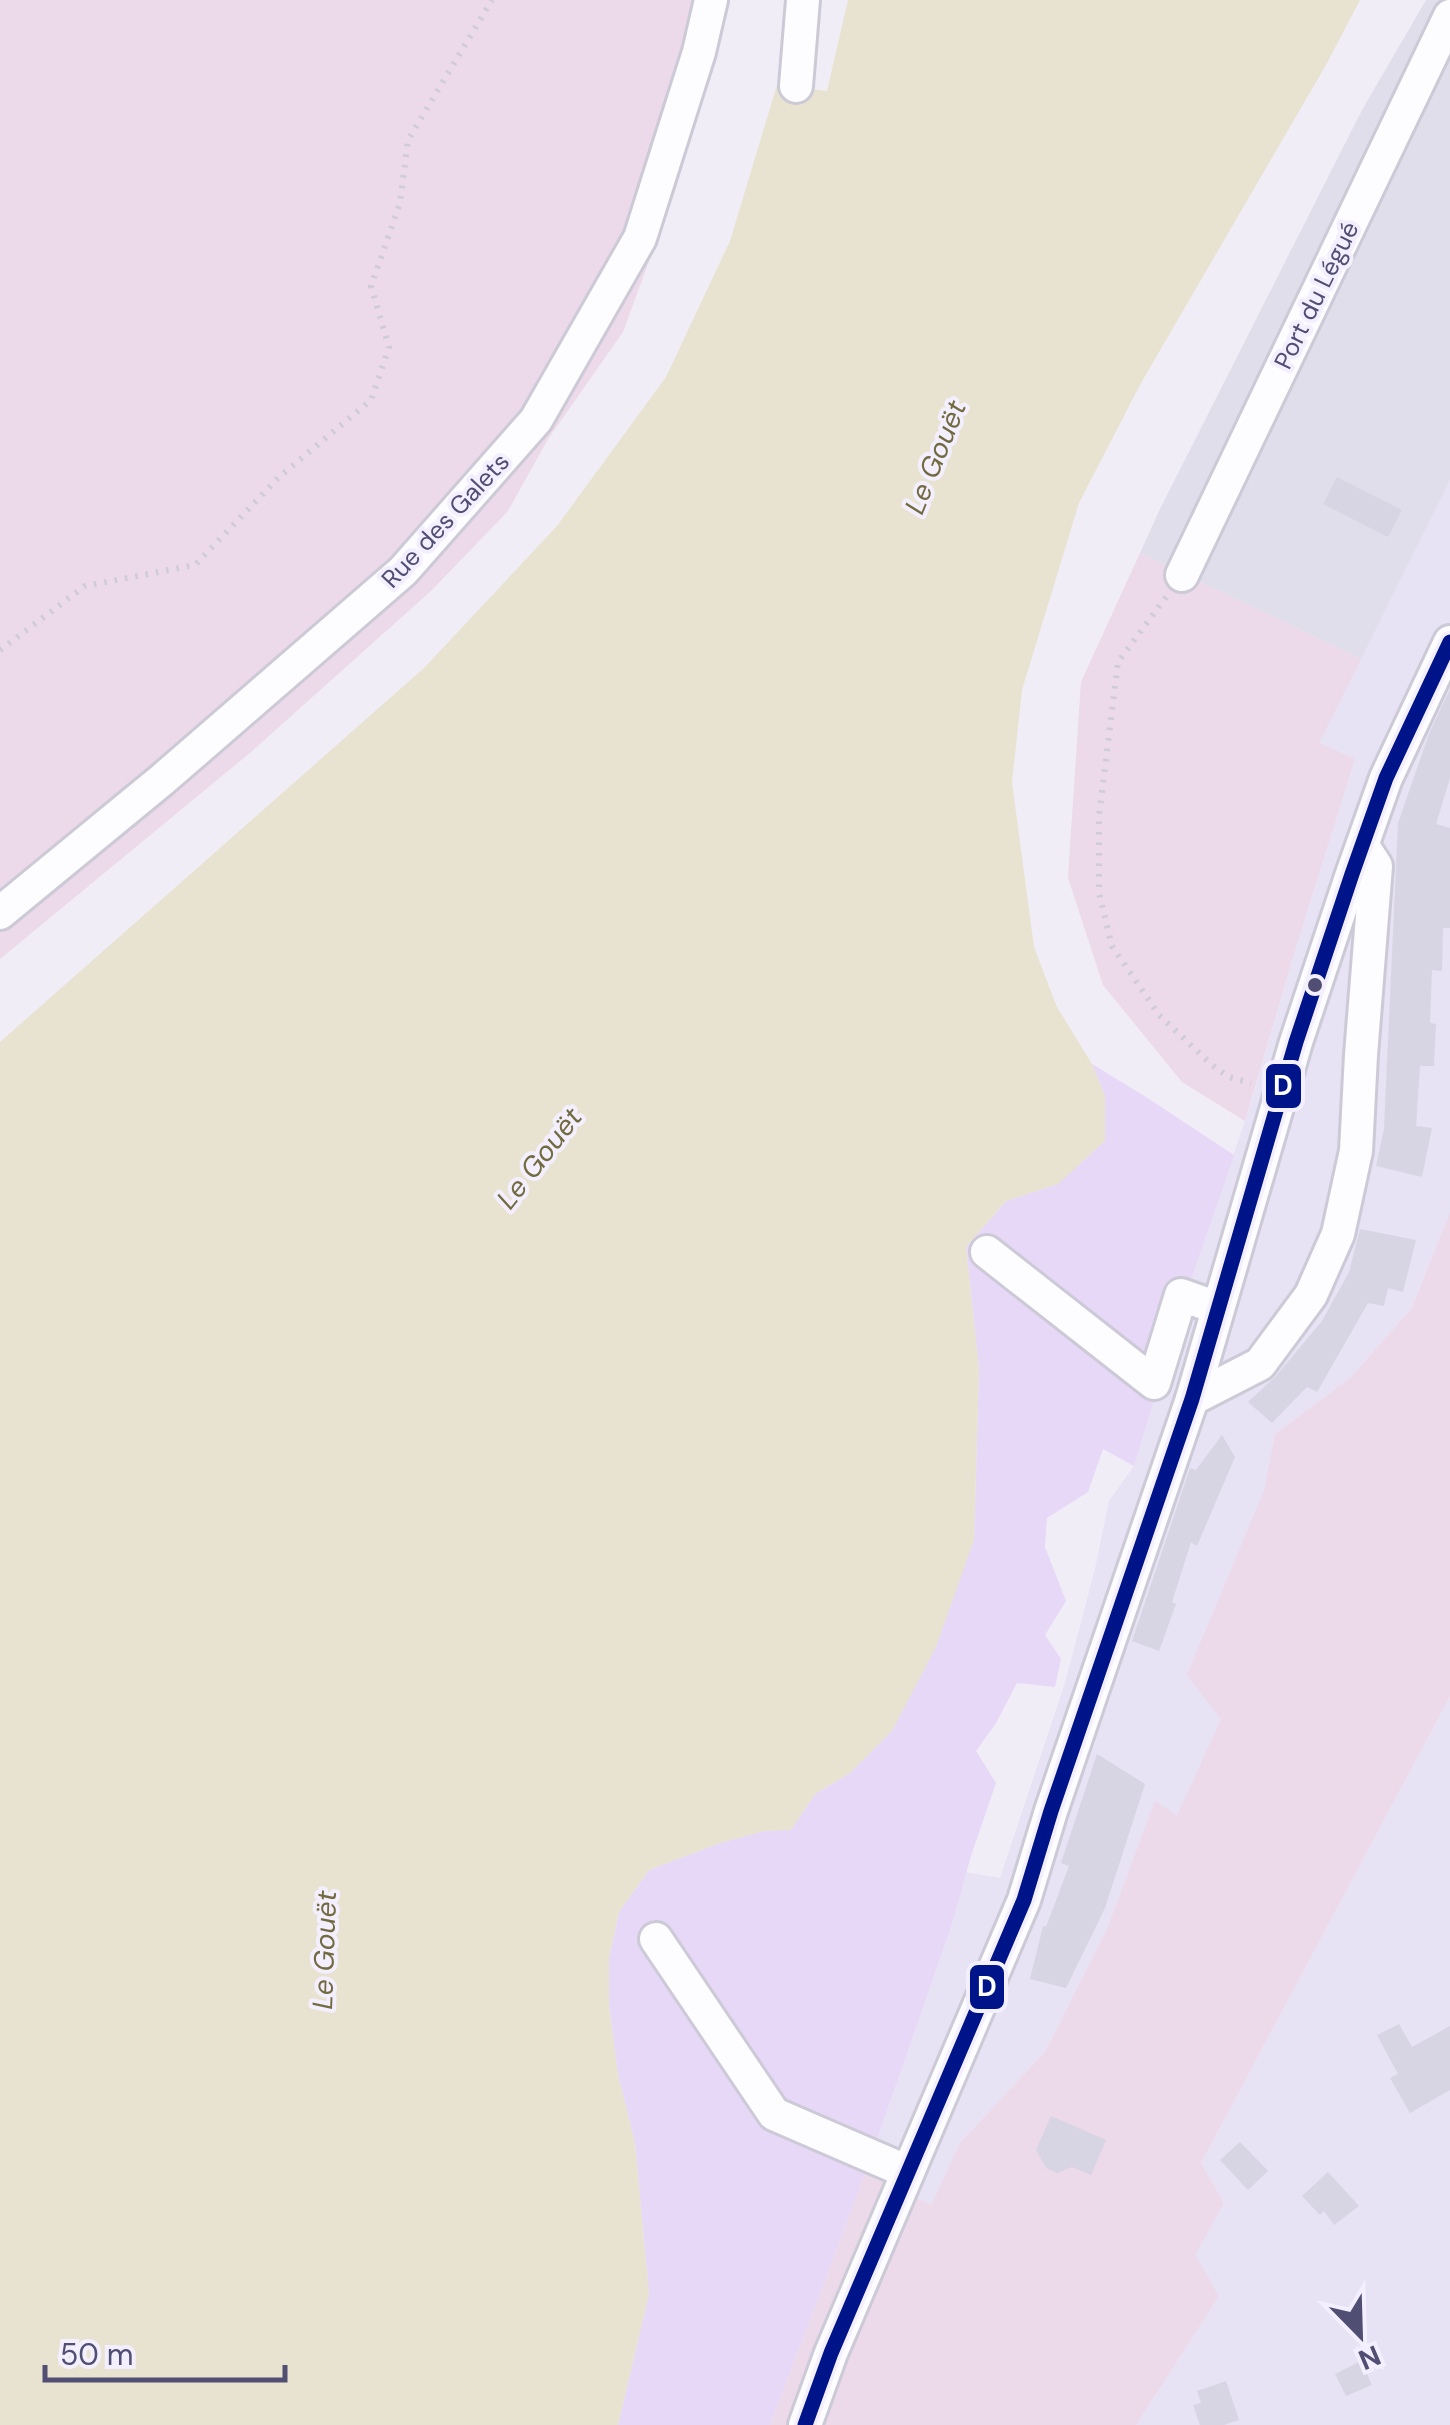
<svg xmlns="http://www.w3.org/2000/svg" width="1450" height="2425" viewBox="0 0 1450 2425" font-family="'DM Sans',sans-serif">
	<style>
		.residential { fill: #e7e2f4 }
		.industrial { fill: #e0deea }
		.green { fill: #ecd9e9 }
		.sand { fill: #e7d8f8 }
		.water { fill: #e8e3d0 }
		.building { fill: #d7d5e3 }
		.lines { fill: none; stroke-linecap: round; stroke-linejoin: round }
		.minor-casing { stroke: #cccad6; stroke-width: 38 }
		.path { stroke: #cdccd8; stroke-width: 6; stroke-dasharray: 2.5 8; stroke-linecap: butt }
		.minor { stroke: #fdfcfe; stroke-width: 32 }
		.bus-1-casing { stroke: #f4effe; stroke-width: 22 }
		.bus-1 { stroke: #001489; stroke-width: 15 }
		.bus-dot { fill: #514e74; stroke: #f4effe; stroke-width: 4 }
		.labels { text-anchor: middle; stroke-width: 8; stroke-linejoin: round; paint-order: stroke }
		.street-label { font-size: 25px; fill: #514e74; stroke: #f4effe }
		.water-label { font-size: 28px; font-style: italic; fill: #716b3f; stroke: #f4effe }
		.line-badge { stroke: #f4effe; stroke-width: 4 }
		.badge-label { font-size: 28px; text-anchor: middle; font-weight: bold; fill: #fff }
	</style>
	<rect width="100%" height="100%" fill="#f0edf7"/>
	<g class="residential">
		<polygon points="1450,480 1450,1212 1412,1308 1351,1377 1275,1434 1221,1719 1177,1817 1155,1802 1107,1929 1045,2052 960,2143 931,2205 865,2174 952,1924 966,1872 1000,1878 1065,1683 1095,1569 1109,1501 1134,1466 1189,1285 1250,1106 1296,947 1355,759 1318,744"/>
		<polygon points="1450,1696 1450,2425 1136,2425 1219,2296 1194,2255 1224,2203 1201,2163"/>
	</g>
	<polygon class="industrial" points="1426,0 1450,0 1450,480 1361,659 1140,553 1159,511 1362,110"/>
	<g class="green">
		<polygon points="0,0 729,0 677,185 623,332 548,439 508,511 432,590 251,752 0,959"/>
		<polygon points="1140,553 1361,659 1319,743 1355,759 1296,947 1245,1121 1182,1082 1103,985 1068,878 1081,682"/>
		<polygon points="1450,1212 1450,1696 1201,2163 1224,2203 1195,2255 1219,2296 1136,2425 770,2425 865,2174 931,2205 960,2143 1045,2052 1107,1929 1155,1801 1177,1816 1221,1719 1187,1675 1264,1491 1275,1434 1351,1377 1412,1308"/>
	</g>
	<polygon class="sand" points="1092,1064 1146,1097 1234,1155 1189,1285 1134,1466 1103,1449 1088,1492 1047,1518 1045,1547 1066,1601 1045,1635 1061,1659 1055,1687 1017,1683 996,1723 976,1751 996,1783 971,1856 952,1924 865,2174 770,2425 618,2425 649,2294 635,2143 618,2075 609,2005 609,1958 619,1912 649,1870 720,1843 764,1831 791,1829 815,1794 850,1773 974,1540 979,1369 966,1247 1006,1201 1058,1184 1105,1096"/>
	<polygon class="water" points="848,0 1360,0 1326,65 1141,383 1079,503 1022,690 1012,782 1034,947 1057,1007 1092,1064 1105,1096 1105,1141 1058,1184 1006,1201 966,1247 979,1369 974,1540 936,1647 892,1731 850,1773 815,1794 791,1830 764,1831 720,1843 649,1870 619,1912 609,1958 609,2005 618,2075 635,2143 649,2294 618,2425 0,2425 0,1042 424,668 557,526 666,377 730,241 777,85 827,91"/>
	<g class="building">
		<polygon points="1337,477 1402,510 1388,537 1323,504"/>
		<polygon points="1450,689 1450,778 1436,824 1450,828 1450,928 1443,928 1442,971 1432,970 1430,1023 1436,1024 1434,1066 1420,1066 1416,1126 1432,1128 1422,1177 1376,1166 1384,1129 1398,823 1429,734"/>
		<polygon points="1360,1229 1416,1240 1403,1292 1388,1288 1384,1306 1368,1303 1317,1392 1307,1387 1272,1423 1248,1402 1276,1376 1322,1321 1349,1272"/>
		<polygon points="1222,1435 1235,1457 1197,1546 1191,1542 1172,1602 1176,1604 1159,1651 1132,1641 1190,1468 1196,1470"/>
		<polygon points="1097,1754 1145,1784 1105,1908 1066,1988 1030,1979 1043,1926 1046,1927 1069,1866 1061,1863"/>
		<polygon points="1399,2024 1412,2047 1450,2026 1450,2090 1410,2113 1390,2078 1398,2074 1377,2035"/>
		<polygon points="1051,2116 1106,2140 1091,2175 1072,2167 1057,2173 1046,2168 1036,2150"/>
		<polygon points="1240,2142 1268,2171 1248,2190 1220,2160"/>
		<polygon points="1328,2172 1359,2206 1334,2225 1324,2211 1320,2215 1302,2196"/>
		<polygon points="1361,2361 1372,2385 1346,2396 1335,2374"/>
		<polygon points="1226,2381 1239,2420 1224,2425 1200,2425 1193,2405 1201,2403 1197,2391"/>
	</g>
	<g class="lines">
		<defs>
			<g id="minor">
				<polyline points="796,86 803,0"/>
				<polyline points="1182,575 1450,16"/>
				<polyline points="0,913 163,779 403,571 536,420 640,238 699,52 711,0"/>
				<polyline points="987,1252 1154,1383 1181,1295 1218,1308"/>
				<polyline points="1192,1399 1260,1364 1311,1295 1338,1234 1356,1151 1361,1055 1376,866 1363,846"/>
				<polyline points="656,1939 774,2114 908,2172"/>
				<polyline points="805,2425 831,2353 1024,1900 1051,1811 1192,1399 1296,1042 1352,874 1386,778 1450,642"/>
			</g>
		</defs>
		<use href="#minor" class="minor-casing"/>
		<g class="path">
			<polyline points="1166,597 1118,662 1099,816 1099,893 1112,946 1159,1015 1212,1065 1229,1077 1251,1083"/>
			<polyline points="0,650 85,586 195,565 279,477 371,400 389,347 371,286 400,203 408,140 492,0"/>
		</g>
		<use href="#minor" class="minor"/>
		<defs>
			<polyline id="bus-1" points="805,2425 831,2353 1024,1900 1051,1811 1192,1399 1296,1042 1352,874 1386,778 1450,642"/>
		</defs>
		<use href="#bus-1" class="bus-1-casing"/>
		<use href="#bus-1" class="bus-1"/>
	</g>
	<circle class="bus-dot" cx="1315" cy="985" r="9"/>
	<g class="labels">
		<g class="street-label">
			<text transform="translate(1316 295) rotate(-64)" y="9">Port du Légué</text>
			<text transform="translate(445 520) rotate(-47)" y="9">Rue des Galets</text>
		</g>
		<g class="water-label">
			<text transform="translate(935 457) rotate(-68)" y="10">Le Gouët</text>
			<text transform="translate(539 1158) rotate(-52)" y="10">Le Gouët</text>
			<text transform="translate(324 1950) rotate(-88)" y="10">Le Gouët</text>
		</g>
	</g>
	<g class="line-badge">
		<rect x="1264" y="1062" width="39" height="48" rx="10" fill="#001489"/>
		<rect x="968" y="1963" width="38" height="48" rx="10" fill="#001489"/>
	</g>
	<g class="badge-label">
		<text x="1283" y="1095">D</text>
		<text x="987" y="1996">D</text>
	</g>
	<g transform="translate(1360 2335) rotate(157)" stroke="#f4effe" stroke-width="8" paint-order="stroke">
	<path d="M0-8L18 38L0 25L-18 38Z" fill="#514e74"/>
	<text y="-15" font-size="28" font-weight="bold" text-anchor="middle" fill="#514e74">N</text>
	</g>
	<path d="M45 2365v15h240v-15" fill="none" stroke="#514e74" stroke-width="5"/>
	<text x="60" y="2365" font-size="30" fill="#514e74" stroke="#f4effe" stroke-width="8" paint-order="stroke">50 m</text>
</svg>
